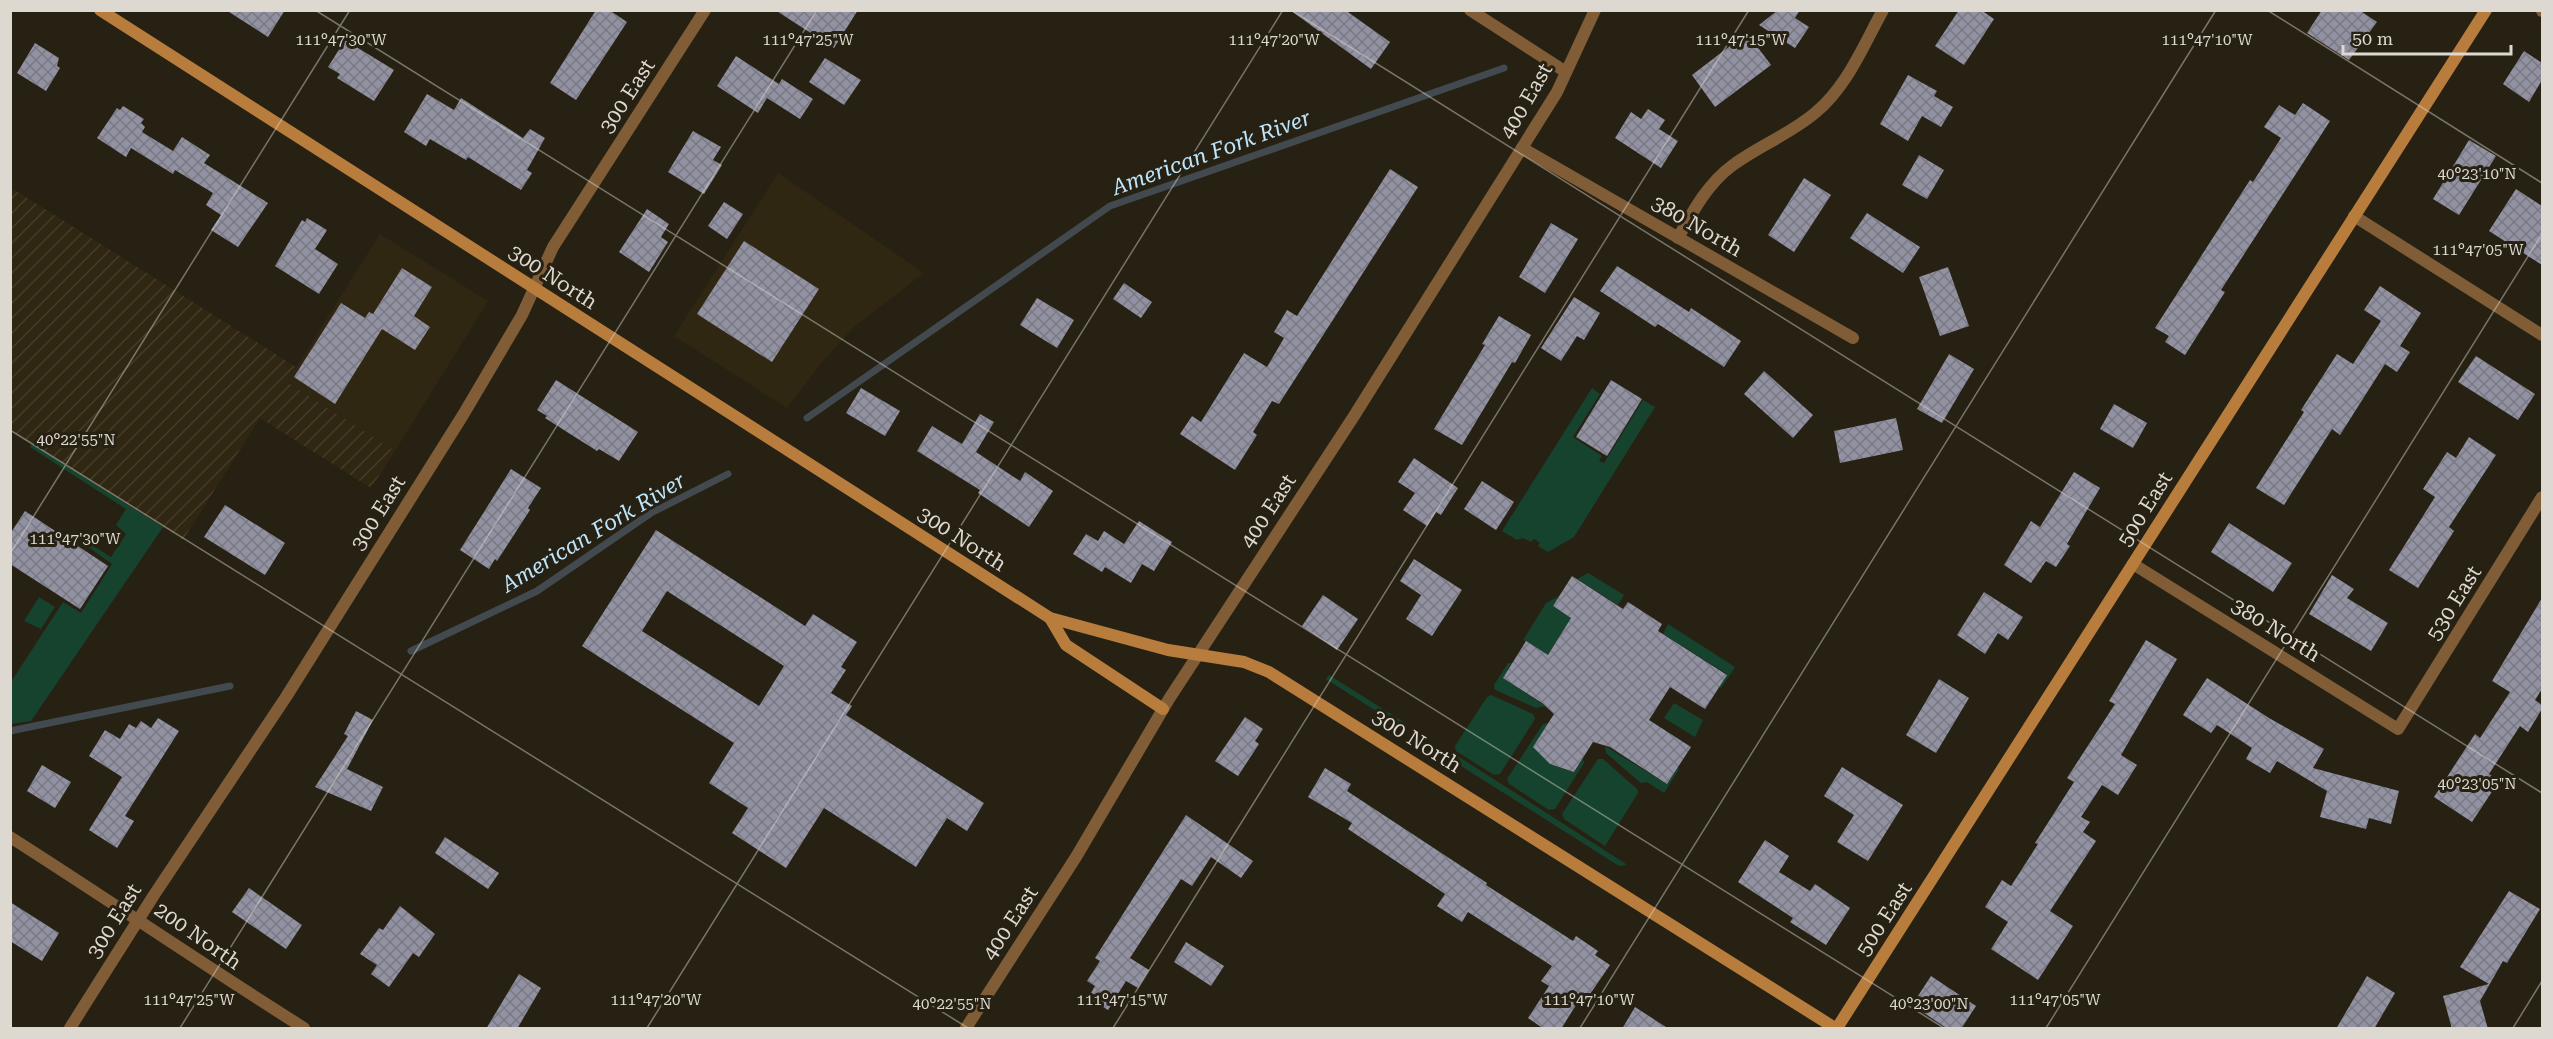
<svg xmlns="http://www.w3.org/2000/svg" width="2553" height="1039" viewBox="0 0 2553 1039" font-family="'Roboto Serif',serif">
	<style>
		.built { fill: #302713 }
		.industrial { fill: url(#industrial-furrows) }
		.green { fill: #16432d }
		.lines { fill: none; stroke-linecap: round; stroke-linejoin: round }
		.stream { stroke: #424a4f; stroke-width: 7 }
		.building { fill: url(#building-cross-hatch); fill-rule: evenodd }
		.street { stroke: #815d37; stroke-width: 12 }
		.secondary { stroke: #b87d3d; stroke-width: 12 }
		.ticks { fill: none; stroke: #ddd9d0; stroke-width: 1.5; stroke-opacity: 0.45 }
		.labels { text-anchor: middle; stroke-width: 6; stroke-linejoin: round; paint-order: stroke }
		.street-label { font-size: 21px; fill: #ddd9d0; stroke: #272113 }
		.water-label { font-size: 22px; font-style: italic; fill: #bde5fb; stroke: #272113 }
		.ticks-label { font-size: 15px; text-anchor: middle; fill: #ddd9d0; stroke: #272113; stroke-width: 6; stroke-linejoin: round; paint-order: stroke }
	</style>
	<defs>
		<pattern id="industrial-furrows" width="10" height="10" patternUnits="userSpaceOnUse" patternTransform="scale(1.5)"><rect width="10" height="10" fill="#302713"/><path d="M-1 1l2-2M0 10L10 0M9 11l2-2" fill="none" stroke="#443c29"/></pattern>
		<pattern id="building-cross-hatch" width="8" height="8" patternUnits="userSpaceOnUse" patternTransform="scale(1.5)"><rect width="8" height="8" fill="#9191a2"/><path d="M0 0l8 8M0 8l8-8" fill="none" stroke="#797984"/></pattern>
	</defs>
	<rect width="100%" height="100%" fill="#272113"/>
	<g class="built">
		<polygon points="778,173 924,273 854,327 823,361 787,408 674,336"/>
		<polygon points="380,234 488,301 395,451 287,382"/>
	</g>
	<polygon class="industrial" points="10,187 296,367 287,382 395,451 371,488 260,418 183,540 11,430"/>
	<g class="green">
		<polygon points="1592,388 1600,394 1573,437 1602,456 1599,461 1604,463 1643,400 1655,407 1574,537 1548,552 1538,546 1540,543 1534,539 1531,542 1523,538 1517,540 1502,531"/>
		<polygon points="32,444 163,527 31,721 11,724 11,682 63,602 81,613 112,564 80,541 82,539 111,557 126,534 116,525 126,509 30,447"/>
		<polygon points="1588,573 1624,595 1618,605 1577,579"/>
		<polygon points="1559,596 1553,606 1571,618 1548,655 1523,640 1546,603"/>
		<polygon points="39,597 55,607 41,629 24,621"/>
		<polygon points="1668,624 1735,667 1721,688 1719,687 1727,674 1663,634"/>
		<polygon points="1508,663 1512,663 1503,678 1545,706 1536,708 1495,690 1494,685"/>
		<polygon points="1329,675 1407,724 1406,726 1401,727 1326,679"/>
		<polygon points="1491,695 1533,714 1535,719 1500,774 1494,775 1456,751 1455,746 1487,697"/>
		<polygon points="1674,703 1703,720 1695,737 1664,718"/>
		<polygon points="1549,723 1550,764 1574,772 1583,759 1584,763 1555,809 1549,810 1509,784 1507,779 1543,724"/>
		<polygon points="1605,746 1667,784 1678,767 1679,769 1664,793 1647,782 1641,783 1606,753"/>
		<polygon points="1453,753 1626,864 1626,865 1619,866 1450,759"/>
		<polygon points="1598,759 1603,759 1637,789 1638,793 1605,846 1564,819 1562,814"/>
	</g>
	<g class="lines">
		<g class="stream">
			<polyline points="807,418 1110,206 1504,68"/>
			<polyline points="411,651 537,591 651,513 728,474"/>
			<polyline points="10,731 230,686"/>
		</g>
	</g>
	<g class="building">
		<polygon points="226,10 285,10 268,37"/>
		<polygon points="596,10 609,10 627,22 576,100 550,83"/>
		<polygon points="775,10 858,10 834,48"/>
		<polygon points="1290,10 1345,10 1390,42 1371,69"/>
		<polygon points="1778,10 1800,10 1795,18 1809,27 1795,48 1759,25"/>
		<polygon points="1959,10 1981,10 1994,19 1964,65 1935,46"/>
		<polygon points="2322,10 2359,10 2377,22 2349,60 2307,33"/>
		<polygon points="1747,33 1771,65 1715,107 1692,75"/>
		<polygon points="345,40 394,70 374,101 337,78 340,74 328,67"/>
		<polygon points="35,43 59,58 57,66 60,68 46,91 17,73"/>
		<polygon points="2524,51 2542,63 2542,80 2529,102 2503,84"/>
		<polygon points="736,56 779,84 782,79 813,99 800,119 767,98 758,113 717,86"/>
		<polygon points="825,58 861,80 844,105 809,82"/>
		<polygon points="1908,75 1937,91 1934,96 1953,107 1941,127 1922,116 1908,141 1880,124"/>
		<polygon points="427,94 454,110 461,98 523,138 530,129 545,138 527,170 532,173 521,190 468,157 466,160 430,139 426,146 404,132"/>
		<polygon points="2303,103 2330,121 2221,290 2225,292 2185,355 2165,342 2169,336 2155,328 2250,180 2253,182 2281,138 2264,127 2279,105 2295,115"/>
		<polygon points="123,106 144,119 141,123 145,127 142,132 173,151 182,137 210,155 204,163 268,203 238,247 211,230 221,215 206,205 213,193 175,170 173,174 131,148 126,157 97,138 117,108 120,110"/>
		<polygon points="1648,109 1665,120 1659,129 1678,141 1661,168 1615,138 1631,112 1641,119"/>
		<polygon points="693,131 721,147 713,160 722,165 704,194 668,172"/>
		<polygon points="2469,140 2496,156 2459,215 2433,199"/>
		<polygon points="1919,155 1944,170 1927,199 1902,185"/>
		<polygon points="1390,169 1418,187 1279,404 1272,401 1253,432 1257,435 1235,470 1180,434 1192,416 1201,422 1244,353 1267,367 1284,338 1274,332 1287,310 1297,316"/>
		<polygon points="1804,178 1831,195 1794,252 1768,235"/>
		<polygon points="2516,189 2542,206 2542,265 2489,231"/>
		<polygon points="724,202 743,214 727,239 708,226"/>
		<polygon points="647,209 669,224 661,237 668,242 649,272 619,252"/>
		<polygon points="1867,213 1920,247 1903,273 1850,238"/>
		<polygon points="307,218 327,230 315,249 338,264 319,294 275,266 302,220 305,222"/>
		<polygon points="1551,223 1578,239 1545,293 1519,277"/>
		<polygon points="744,241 819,289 772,362 697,314"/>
		<polygon points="1617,266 1689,312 1691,308 1741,341 1724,367 1658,324 1655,327 1600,291"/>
		<polygon points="1948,267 1969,326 1940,336 1919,277"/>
		<polygon points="402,268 432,287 414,316 430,327 415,350 382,329 335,404 294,377 341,303 365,318 369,312 373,314"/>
		<polygon points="1124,283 1152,302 1141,318 1113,299"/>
		<polygon points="2380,286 2421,313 2400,346 2410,352 2397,372 2385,364 2340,435 2332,429 2284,505 2256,488 2304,412 2301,410 2337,354 2353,364 2381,321 2364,310"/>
		<polygon points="1574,297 1600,313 1584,340 1577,336 1561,361 1541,348"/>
		<polygon points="1037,298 1074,320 1057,348 1020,325"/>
		<polygon points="1499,316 1531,335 1515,363 1512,362 1462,445 1434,429 1485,345 1482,344"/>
		<polygon points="1949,354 1974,369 1942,423 1917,409"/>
		<polygon points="2476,356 2535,394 2518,420 2458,382"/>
		<polygon points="1764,371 1813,415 1793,438 1744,394"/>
		<polygon points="556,380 638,432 619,461 599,449 597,451 545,418 547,416 537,410"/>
		<polygon points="1611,380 1642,399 1607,456 1576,437"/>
		<polygon points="861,388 900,411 885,436 846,413"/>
		<polygon points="2114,404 2147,423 2133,448 2100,429"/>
		<polygon points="980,414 994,422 976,452 1020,481 1025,472 1053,491 1029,527 978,493 980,490 917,451 932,426 962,444"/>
		<polygon points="1896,418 1903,450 1840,463 1834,431"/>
		<polygon points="2469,437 2496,455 2449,527 2454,531 2418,588 2389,570 2435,497 2423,489 2447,452 2456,458"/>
		<polygon points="1414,458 1458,488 1441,515 1436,512 1427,526 1403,510 1415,493 1398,482"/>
		<polygon points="511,469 541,488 528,508 530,510 497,561 495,559 489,569 460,550"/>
		<polygon points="2074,472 2100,488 2067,544 2070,546 2056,567 2046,561 2031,583 2004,565 2031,521 2040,527"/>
		<polygon points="1482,481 1514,502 1496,530 1464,509"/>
		<polygon points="225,505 285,543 265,575 204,537"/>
		<polygon points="25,511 108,566 80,609 10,564 10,534"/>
		<polygon points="1139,521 1172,542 1154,571 1142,564 1131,583 1105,567 1102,572 1073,554 1086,534 1098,541 1104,531 1124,544"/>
		<polygon points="2229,523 2292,563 2273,592 2211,552"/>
		<path d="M656,530L805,626L813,614L857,642L841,667L846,670L831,693L852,706L846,715L984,803L967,831L947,818L916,867L824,808L786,868L732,833L748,808L709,783L734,743L582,646ZM667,591L784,666L759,706L642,631Z"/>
		<polygon points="1414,559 1462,590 1432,636 1406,619 1421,595 1400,581"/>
		<polygon points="2332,575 2354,589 2347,598 2388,623 2371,651 2309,614"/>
		<polygon points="1572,576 1623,609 1628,602 1662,624 1658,631 1727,675 1705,709 1670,687 1649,720 1691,747 1667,784 1610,747 1593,742 1574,772 1550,764 1533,747 1554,714 1542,703 1503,678 1526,641 1548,655 1571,618 1553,606"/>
		<polygon points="1984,592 2023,617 2008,640 1998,633 1985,654 1957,635"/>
		<polygon points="1323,595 1358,619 1337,650 1302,626"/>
		<polygon points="2542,598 2542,689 2535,700 2542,705 2542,709 2528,732 2520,726 2489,774 2499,781 2472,822 2434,797 2475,734 2480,738 2510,692 2492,681"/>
		<polygon points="2146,640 2177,659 2121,755 2137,765 2118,795 2102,785 2081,817 2090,822 2083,832 2096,841 2050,911 2073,926 2038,980 1991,949 2008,922 1985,907 2002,880 2011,886 2038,844 2035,843 2074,782 2067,778 2115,704 2109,701"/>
		<polygon points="2207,678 2269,718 2324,749 2313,768 2399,791 2391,824 2369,818 2366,829 2320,817 2327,791 2277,761 2270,773 2246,759 2252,748 2217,725 2211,733 2183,715"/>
		<polygon points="1939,679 1969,698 1936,753 1906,735"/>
		<polygon points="356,711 373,720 347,769 383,787 371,811 315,787 348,736 344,734"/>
		<polygon points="1245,717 1263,729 1255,741 1259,744 1238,776 1215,761"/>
		<polygon points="158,718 179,731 125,816 134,821 117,848 89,830 122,777 89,756 105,730 120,739 129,724 136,728 141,721 151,728"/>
		<polygon points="42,765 71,782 55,808 27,791"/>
		<polygon points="1842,767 1903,805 1868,861 1837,842 1854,815 1824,796"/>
		<polygon points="1325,768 1351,784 1347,791 1487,883 1486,885 1573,941 1576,936 1598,951 1595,955 1610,965 1586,1000 1581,997 1561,1029 1544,1029 1528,1018 1549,986 1541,981 1552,966 1468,912 1462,922 1437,906 1445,894 1348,829 1352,823 1308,797"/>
		<polygon points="1186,815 1253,861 1241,878 1211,857 1192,886 1181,879 1130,958 1149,970 1138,988 1126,981 1108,1010 1088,998 1095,986 1087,981 1100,961 1095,958"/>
		<polygon points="445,837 499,873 488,889 435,853"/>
		<polygon points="1765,840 1789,856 1779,872 1810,891 1815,884 1850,908 1826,945 1790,922 1793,918 1738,882"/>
		<polygon points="249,888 302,925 286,949 232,912"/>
		<polygon points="2509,891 2540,909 2507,963 2503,961 2480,1001 2488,1029 2452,1029 2443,996 2489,984 2460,967"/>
		<polygon points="10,902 59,933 42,961 10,941"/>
		<polygon points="400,906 435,934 419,957 413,953 389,987 371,974 377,965 360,954 379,928 383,930"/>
		<polygon points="1186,942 1224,966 1211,986 1174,962"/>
		<polygon points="519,974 541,988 517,1029 486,1029"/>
		<polygon points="1931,976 1976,1006 1961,1029 1948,1029 1912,1005"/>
		<polygon points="2367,976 2395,993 2374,1029 2336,1029"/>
		<polygon points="1635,1007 1669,1029 1622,1029"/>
	</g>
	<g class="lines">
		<g class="street">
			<polyline points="1470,10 1566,72"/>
			<polyline points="2542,10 2542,11"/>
			<polyline points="1522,148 1853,338"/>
			<polyline points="2354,216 2542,335"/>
			<path d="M1678,238C1693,211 1708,183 1733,165C1759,146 1790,134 1815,113C1847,87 1863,46 1883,10"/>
			<polyline points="2133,564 2398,729 2542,497"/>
			<path d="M10,837C109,900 205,966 304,1028"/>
			<polyline points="70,1028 154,895 286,697 463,415 522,315 553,247 705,10"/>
			<polyline points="966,1028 1076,857 1169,699 1354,416 1557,92 1595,10"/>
		</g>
		<g class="secondary">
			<polyline points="100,10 1050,618 1168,650 1244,662 1269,672 1835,1028"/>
			<polyline points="1050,618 1066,645 1163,709"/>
			<polyline points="1837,1028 2486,10"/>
		</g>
	</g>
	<path class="ticks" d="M315,10L1944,1028M1291,10L2542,793M2267,10L2542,183M10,430L968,1028M10,554L350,10M180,1028L817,10M647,1028L1283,10M1113,1028L1749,10M1580,1028L2216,10M2046,1028L2542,234M2513,1028L2542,981"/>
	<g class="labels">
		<g class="street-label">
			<text transform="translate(627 96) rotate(-57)" y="7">300 East</text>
			<text transform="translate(1526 101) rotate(-60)" y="7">400 East</text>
			<text transform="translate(1697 226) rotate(30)" y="7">380 North</text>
			<text transform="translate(553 277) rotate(33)" y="7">300 North</text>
			<text transform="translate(2145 509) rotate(-58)" y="7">500 East</text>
			<text transform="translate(1268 511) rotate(-57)" y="7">400 East</text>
			<text transform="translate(378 513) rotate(-58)" y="7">300 East</text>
			<text transform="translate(962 539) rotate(33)" y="7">300 North</text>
			<text transform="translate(2454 603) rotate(-58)" y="7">530 East</text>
			<text transform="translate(2276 630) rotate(32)" y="7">380 North</text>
			<text transform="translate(1417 741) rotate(32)" y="7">300 North</text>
			<text transform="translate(1884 919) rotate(-57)" y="7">500 East</text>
			<text transform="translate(114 921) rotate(-58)" y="7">300 East</text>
			<text transform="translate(1010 923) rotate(-57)" y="7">400 East</text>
			<text transform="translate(198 936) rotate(35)" y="7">200 North</text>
		</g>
		<g class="water-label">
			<text transform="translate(1211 152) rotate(-20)" y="8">American Fork River</text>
			<text transform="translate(593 532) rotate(-31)" y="8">American Fork River</text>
		</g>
	</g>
	<g class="ticks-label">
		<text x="341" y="45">111°47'30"W</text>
		<text x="808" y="45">111°47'25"W</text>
		<text x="1274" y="45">111°47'20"W</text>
		<text x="1741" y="45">111°47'15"W</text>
		<text x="2207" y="45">111°47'10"W</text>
		<text x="2477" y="179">40°23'10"N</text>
		<text x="2478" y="255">111°47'05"W</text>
		<text x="76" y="445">40°22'55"N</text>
		<text x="75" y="544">111°47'30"W</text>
		<text x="2477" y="789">40°23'05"N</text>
		<text x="189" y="1005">111°47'25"W</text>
		<text x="656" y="1005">111°47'20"W</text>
		<text x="1122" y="1005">111°47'15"W</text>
		<text x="1589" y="1005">111°47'10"W</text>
		<text x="2055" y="1005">111°47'05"W</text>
		<text x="952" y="1009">40°22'55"N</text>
		<text x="1929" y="1009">40°23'00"N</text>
	</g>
	<rect width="2553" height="1039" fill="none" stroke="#ddd9d0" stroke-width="24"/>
	<path d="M2343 45v9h168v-9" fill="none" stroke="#ddd9d0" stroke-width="3"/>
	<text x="2352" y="45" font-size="18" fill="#ddd9d0" stroke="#272113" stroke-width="4.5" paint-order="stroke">50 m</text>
</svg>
